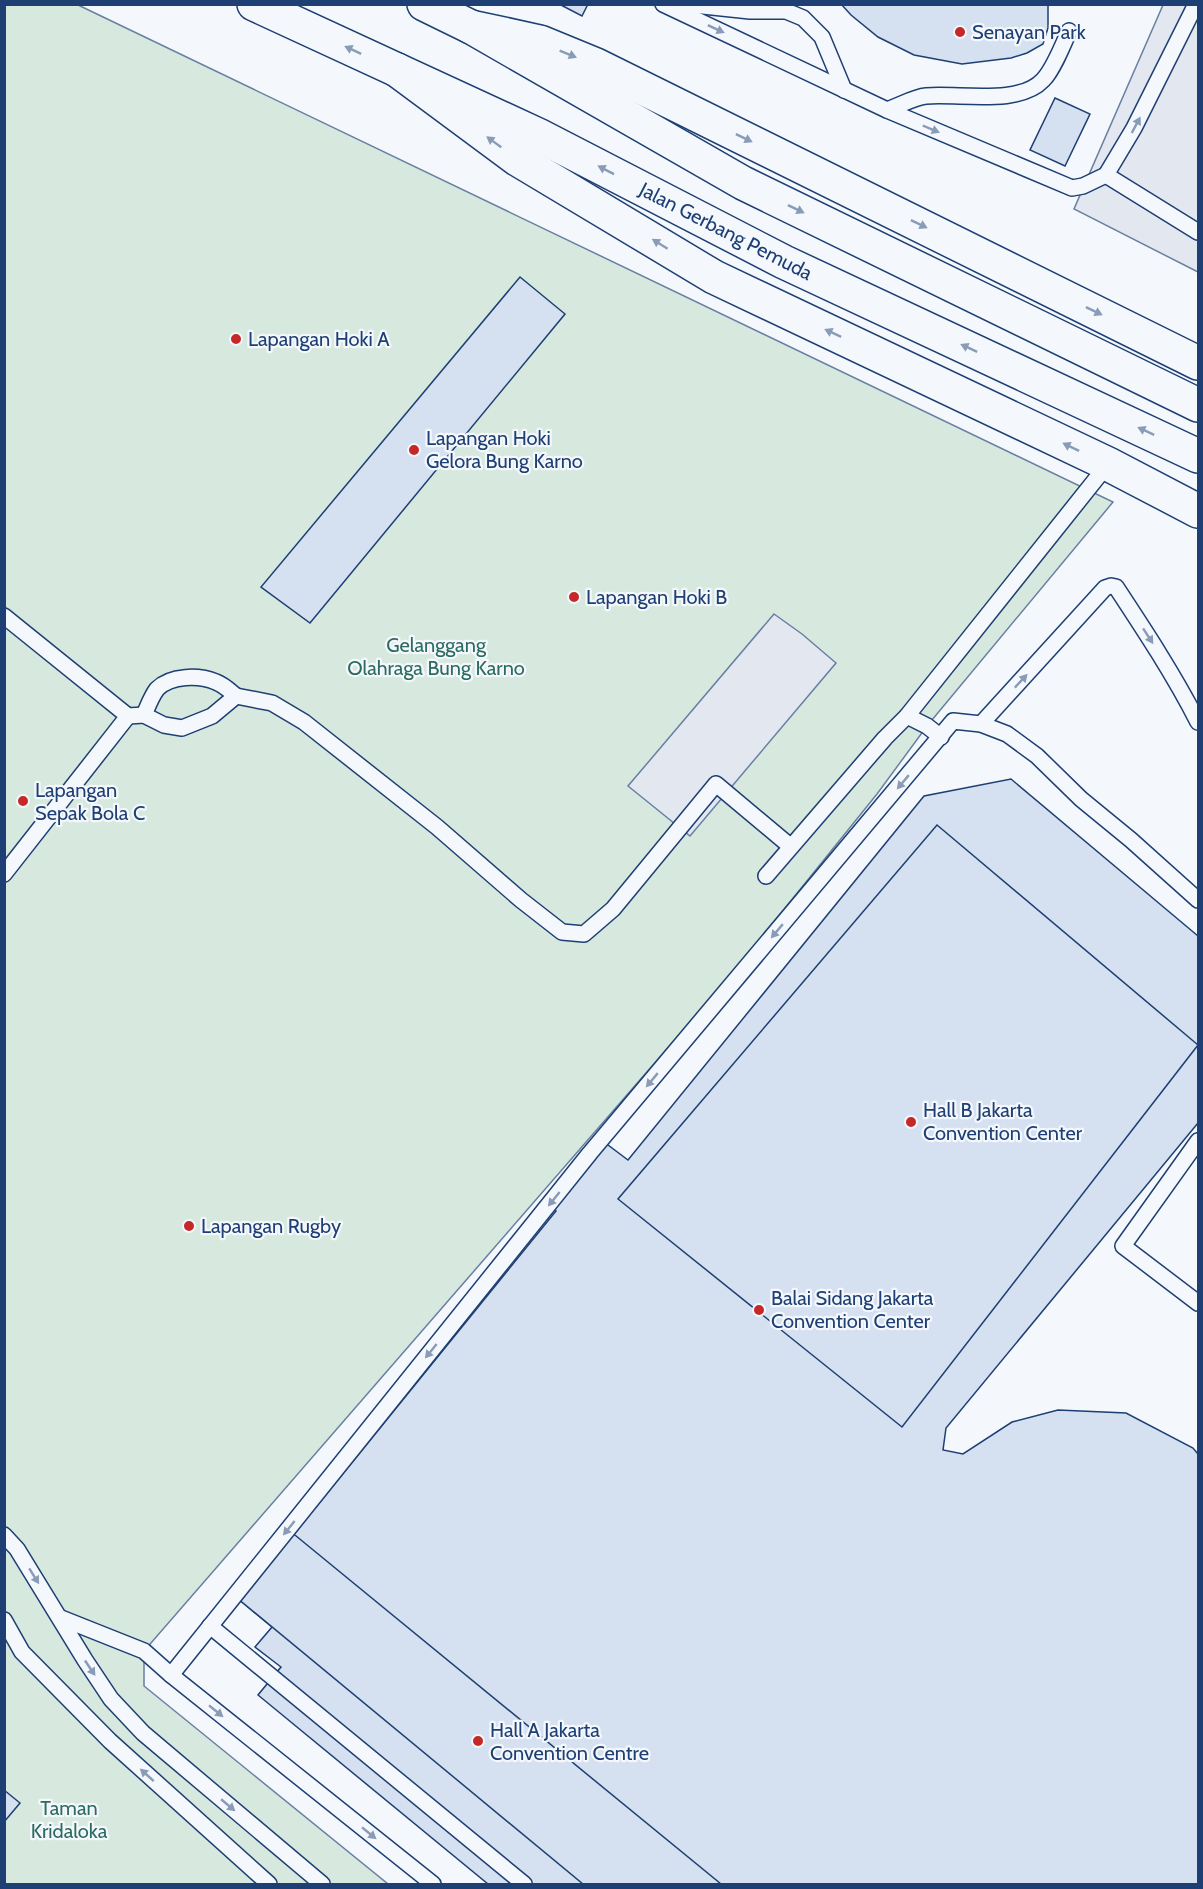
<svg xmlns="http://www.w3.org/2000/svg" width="1203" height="1889" viewBox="0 0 1203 1889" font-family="Cabin,sans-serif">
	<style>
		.green { fill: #d7e8df; stroke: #687fa3; stroke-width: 1.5 }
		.parking { fill: #e3e8f0; stroke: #687fa3; stroke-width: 1.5 }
		.building { fill: #d5e0f0; stroke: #1d3f73; stroke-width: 1.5 }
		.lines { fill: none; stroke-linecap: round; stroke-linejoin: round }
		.service-casing { stroke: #1d3f73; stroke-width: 18 }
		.primary-casing { stroke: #1d3f73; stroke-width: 36 }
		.trunk-casing { stroke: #1d3f73; stroke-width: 36 }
		.service { stroke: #f4f7fb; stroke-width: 15 }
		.primary { stroke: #f4f7fb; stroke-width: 33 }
		.trunk { stroke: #f4f7fb; stroke-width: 33 }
		.oneway { fill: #889bb7 }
		.poi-dot { fill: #c62828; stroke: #f4f7fb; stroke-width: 2 }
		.labels { text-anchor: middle; stroke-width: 4.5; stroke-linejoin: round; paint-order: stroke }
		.poi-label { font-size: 20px; fill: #1d3f73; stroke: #f4f7fb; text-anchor: start }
		.street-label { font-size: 20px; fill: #1d3f73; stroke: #f4f7fb }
		.park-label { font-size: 20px; fill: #2c6c60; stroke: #f4f7fb }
	</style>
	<rect width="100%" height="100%" fill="#f4f7fb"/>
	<polygon class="green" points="76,4 1113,502 927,726 877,794 732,974 144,1651 144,1686 388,1884 5,1884 4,5"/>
	<g class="parking">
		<polygon points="1163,5 1198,5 1198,272 1074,209"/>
		<polygon points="774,614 802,634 836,663 690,836 628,786"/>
	</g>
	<g class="building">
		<polygon points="559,4 588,4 582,16"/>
		<polygon points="841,4 1048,4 1048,28 1043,44 1027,53 1011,58 962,64 914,55 878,37 851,15"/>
		<polygon points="1055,98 1090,114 1065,166 1030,150"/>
		<polygon points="520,277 565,314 310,623 261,587"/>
		<polygon points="1011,779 1198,936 1198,1123 946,1428 943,1450 963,1454 1012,1422 1058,1410 1126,1413 1193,1448 1198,1454 1198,1884 488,1884 258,1695 281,1667 255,1647 272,1627 237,1598 290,1531 294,1534 556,1211 551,1205 604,1142 628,1160 924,796"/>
		<polygon points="937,825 1198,1045 902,1427 618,1199"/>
		<polygon points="290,1531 721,1884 583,1884 237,1598"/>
		<polygon points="4,1790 20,1803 4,1822"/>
	</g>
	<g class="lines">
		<defs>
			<g id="service">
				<polyline points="663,4 887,110 1072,188 1083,186 1106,175 1134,128 1196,4"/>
				<polyline points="684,4 750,11 786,11 803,18 822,37 844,90"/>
				<path d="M887,110C899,106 914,97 926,96C959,93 1019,106 1043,80C1053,70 1063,45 1069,31"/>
				<polyline points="1106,175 1198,232"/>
				<polyline points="4,616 128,716 144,715 164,725 182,728 212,716 236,696 272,703 304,722 437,827 521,900 562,932 584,934 613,909 716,784 790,846"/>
				<path d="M144,715C148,706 151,697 157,689C171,675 199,675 216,682C224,685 230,691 236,696"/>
				<polyline points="907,716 927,726 941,737"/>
				<path d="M981,724L1105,588L1111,586L1116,587C1145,631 1174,675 1198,722"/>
				<polyline points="4,874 128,716"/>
				<polyline points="766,876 885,738 907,716 1108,464"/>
				<polyline points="1198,1141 1123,1246 1198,1303"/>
				<polyline points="4,1535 17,1549 85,1660 111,1699 143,1733 322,1884"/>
				<polyline points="61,1618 144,1651 171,1675 433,1884"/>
				<polyline points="4,1620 22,1652 110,1741 269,1884"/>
				<polyline points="210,1626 524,1884"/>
				<polyline points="171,1675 590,1153 953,721 981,724 1007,734 1037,756 1081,799 1131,840 1198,900"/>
			</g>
			<g id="primary">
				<polyline points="254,4 538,135 784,262 1198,456"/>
				<polyline points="424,4 471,27 743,183 1198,405"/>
			</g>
			<g id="trunk">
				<polyline points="471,27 540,42 596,65 1198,363"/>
				<polyline points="397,70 517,159 714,277 1108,464 1198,511"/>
			</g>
		</defs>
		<use href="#service" class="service-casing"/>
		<use href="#primary" class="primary-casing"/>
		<use href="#trunk" class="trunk-casing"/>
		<use href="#service" class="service"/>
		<use href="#primary" class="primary"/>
		<use href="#trunk" class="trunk"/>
	</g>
	<defs><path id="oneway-solid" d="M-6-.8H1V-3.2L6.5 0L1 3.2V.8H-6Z" transform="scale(1.5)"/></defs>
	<g class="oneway">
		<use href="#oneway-solid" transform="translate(716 29) rotate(25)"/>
		<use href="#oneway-solid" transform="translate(353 50) rotate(-155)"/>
		<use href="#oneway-solid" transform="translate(568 54) rotate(22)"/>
		<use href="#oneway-solid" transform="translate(1136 125) rotate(-62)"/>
		<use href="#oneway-solid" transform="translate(931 129) rotate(23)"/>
		<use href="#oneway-solid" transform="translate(744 138) rotate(26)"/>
		<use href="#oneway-solid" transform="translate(494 142) rotate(-144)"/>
		<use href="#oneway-solid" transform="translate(606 170) rotate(-153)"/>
		<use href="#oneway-solid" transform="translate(796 209) rotate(26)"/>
		<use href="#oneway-solid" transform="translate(919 224) rotate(26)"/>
		<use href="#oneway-solid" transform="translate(660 244) rotate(-148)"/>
		<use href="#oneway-solid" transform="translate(1094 311) rotate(26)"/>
		<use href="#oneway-solid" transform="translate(833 333) rotate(-155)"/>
		<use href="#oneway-solid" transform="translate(969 348) rotate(-155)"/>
		<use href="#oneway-solid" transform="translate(1146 431) rotate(-155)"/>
		<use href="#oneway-solid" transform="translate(1071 447) rotate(-154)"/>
		<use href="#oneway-solid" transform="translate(1148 636) rotate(57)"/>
		<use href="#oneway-solid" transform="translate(1021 681) rotate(-47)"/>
		<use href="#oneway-solid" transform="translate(903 782) rotate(130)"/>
		<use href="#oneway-solid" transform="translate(777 931) rotate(130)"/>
		<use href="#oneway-solid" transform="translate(652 1080) rotate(130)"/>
		<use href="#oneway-solid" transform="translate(554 1199) rotate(129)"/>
		<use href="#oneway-solid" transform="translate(431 1351) rotate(129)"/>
		<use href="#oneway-solid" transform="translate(289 1528) rotate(129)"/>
		<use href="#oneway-solid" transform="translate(34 1576) rotate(58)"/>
		<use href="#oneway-solid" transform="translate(90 1668) rotate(56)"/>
		<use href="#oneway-solid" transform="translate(216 1711) rotate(39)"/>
		<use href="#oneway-solid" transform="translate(147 1775) rotate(-138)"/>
		<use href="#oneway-solid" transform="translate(228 1805) rotate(40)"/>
		<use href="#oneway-solid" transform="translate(369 1833) rotate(39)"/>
	</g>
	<g class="poi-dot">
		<circle cx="960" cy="32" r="6"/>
		<circle cx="236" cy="339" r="6"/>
		<circle cx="414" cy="450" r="6"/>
		<circle cx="574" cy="597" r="6"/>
		<circle cx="23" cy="801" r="6"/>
		<circle cx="911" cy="1122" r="6"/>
		<circle cx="189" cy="1226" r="6"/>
		<circle cx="759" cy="1310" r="6"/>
		<circle cx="478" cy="1741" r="6"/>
	</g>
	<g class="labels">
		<g class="poi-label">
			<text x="972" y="39">Senayan Park</text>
			<text x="248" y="346">Lapangan Hoki A</text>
			<text x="426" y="445">Lapangan Hoki<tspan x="426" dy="23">Gelora Bung Karno</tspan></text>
			<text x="586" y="604">Lapangan Hoki B</text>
			<text x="35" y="797">Lapangan<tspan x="35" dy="23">Sepak Bola C</tspan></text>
			<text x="923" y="1117">Hall B Jakarta<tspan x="923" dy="23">Convention Center</tspan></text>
			<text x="201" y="1233">Lapangan Rugby</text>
			<text x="771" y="1305">Balai Sidang Jakarta<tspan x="771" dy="23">Convention Center</tspan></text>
			<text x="490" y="1737">Hall A Jakarta<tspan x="490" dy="23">Convention Centre</tspan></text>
		</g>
		<g class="street-label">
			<text transform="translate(726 231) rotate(27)" y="7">Jalan Gerbang Pemuda</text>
		</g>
		<g class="park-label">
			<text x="436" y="652">Gelanggang<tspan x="436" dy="23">Olahraga Bung Karno</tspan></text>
			<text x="69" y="1815">Taman<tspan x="69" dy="23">Kridaloka</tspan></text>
		</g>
	</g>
	<rect width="1203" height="1889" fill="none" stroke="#1d3f73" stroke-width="12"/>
</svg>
